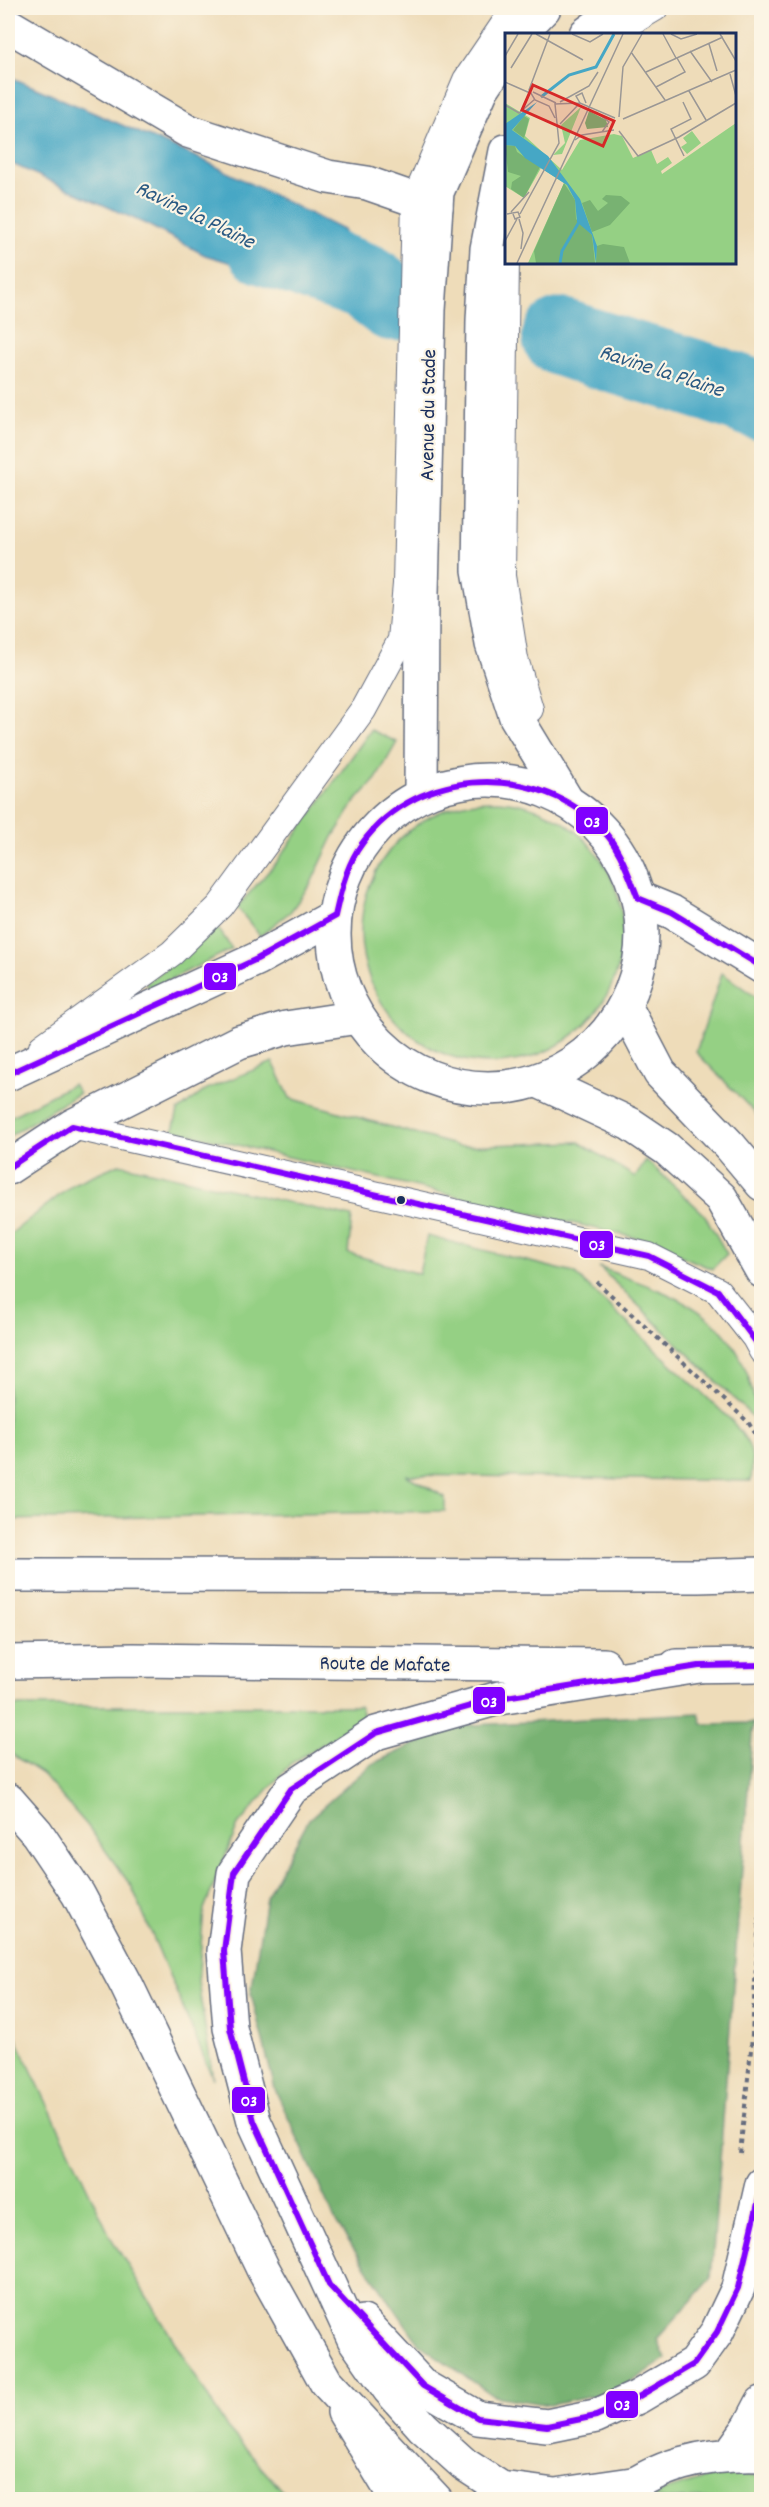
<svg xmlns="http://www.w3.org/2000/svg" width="769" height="2507" viewBox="0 0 769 2507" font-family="Dekko,sans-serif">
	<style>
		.green { fill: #95d084; stroke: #588071; stroke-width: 1.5 }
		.forest { fill: #78b272; stroke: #4a7068; stroke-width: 1.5 }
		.water { fill: #46a7c5; stroke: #306b92; stroke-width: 1.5 }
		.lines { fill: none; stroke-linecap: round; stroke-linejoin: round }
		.river { stroke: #46a7c5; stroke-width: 78 }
		.lane-casing { stroke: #656c7e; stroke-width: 28 }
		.street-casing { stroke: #656c7e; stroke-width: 36 }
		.secondary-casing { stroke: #656c7e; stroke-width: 36 }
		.primary-casing { stroke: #656c7e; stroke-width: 36 }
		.highway-casing { stroke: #656c7e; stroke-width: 36 }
		.path { stroke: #656c7e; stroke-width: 4; stroke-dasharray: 4.5 4.5; stroke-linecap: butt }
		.lane { stroke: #fff; stroke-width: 26 }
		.street { stroke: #fff; stroke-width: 33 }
		.secondary { stroke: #fff; stroke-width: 33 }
		.primary { stroke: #fff; stroke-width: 33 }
		.highway { stroke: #fff; stroke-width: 33 }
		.bus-1-casing { stroke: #fcf5e5; stroke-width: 10 }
		.bus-1 { stroke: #8000ff; stroke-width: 6 }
		.bus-dot { fill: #1b2f5e; stroke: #fcf5e5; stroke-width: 2 }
		.labels { text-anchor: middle; stroke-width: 4.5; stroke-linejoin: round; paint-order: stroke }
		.street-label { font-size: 21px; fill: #1b2f5e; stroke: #fcf5e5 }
		.water-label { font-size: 22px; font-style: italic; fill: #2a5982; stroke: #fcf5e5 }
		.inset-river { fill: none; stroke: #46a7c5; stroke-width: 3 }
		.inset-road { fill: none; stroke: #9a9795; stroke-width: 1.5 }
		.view { fill: #d62828; fill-opacity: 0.15; stroke: #d62828; stroke-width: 3 }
		.inset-edge { fill: none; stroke: #1b2f5e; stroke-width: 3 }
		.line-badge { stroke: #fcf5e5; stroke-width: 2 }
		.badge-label { font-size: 16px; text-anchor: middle; font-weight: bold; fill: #fff }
	</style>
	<rect width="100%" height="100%" fill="#fcf5e5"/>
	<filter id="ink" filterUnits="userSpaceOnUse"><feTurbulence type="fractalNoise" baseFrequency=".0167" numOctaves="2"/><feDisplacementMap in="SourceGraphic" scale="12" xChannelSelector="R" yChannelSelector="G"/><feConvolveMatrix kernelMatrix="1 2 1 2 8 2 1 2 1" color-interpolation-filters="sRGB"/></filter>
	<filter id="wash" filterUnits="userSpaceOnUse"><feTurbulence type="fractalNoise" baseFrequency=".008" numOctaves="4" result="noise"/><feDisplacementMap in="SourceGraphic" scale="24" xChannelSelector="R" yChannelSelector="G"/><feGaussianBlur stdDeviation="1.35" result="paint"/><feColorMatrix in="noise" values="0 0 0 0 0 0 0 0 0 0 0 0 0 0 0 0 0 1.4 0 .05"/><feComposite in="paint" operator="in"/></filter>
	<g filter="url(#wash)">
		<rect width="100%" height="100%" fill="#eedcb9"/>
		<g class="green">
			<polygon points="371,730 397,742 376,779 355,802 333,837 311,883 291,911 260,936 237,907 276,863"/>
			<circle cx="492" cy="932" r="131"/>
			<polygon points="218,928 232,949 149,990 146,983"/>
			<polygon points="722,973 761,1001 761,1119 696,1052"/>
			<polygon points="273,1062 290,1098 458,1146 579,1142 635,1177 646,1160 704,1214 727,1254 712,1269 645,1240 173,1130 178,1111 207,1089"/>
			<polygon points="73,1084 79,1093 8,1137 8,1118"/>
			<path d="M119,1164L352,1217L348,1253L419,1274L427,1236L574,1273L731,1420C751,1444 754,1450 751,1481L406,1475L445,1497V1511L8,1520V1236L75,1183Z"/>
			<path d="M599,1267C659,1291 723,1305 747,1373C753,1389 755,1407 759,1423Z"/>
			<polygon points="8,1706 360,1706 364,1719 290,1764 238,1825 204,1909 198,1982 213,2079 132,1887 87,1825 42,1774 8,1752"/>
			<polygon points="8,2021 111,2238 227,2428 290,2499 8,2499"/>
			<polygon points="720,2474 761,2477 761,2499 651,2499 664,2491"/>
		</g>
		<polygon class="forest" points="699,1713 702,1724 753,1723 711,2279 657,2339 666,2359 618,2391 550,2405 494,2396 419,2344 337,2224 275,2089 251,1994 266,1897 309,1819 372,1764 454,1726"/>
		<polygon class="water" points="8,76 203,160 343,230 366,282 318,289 205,255 148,225 8,162"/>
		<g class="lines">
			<g class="river">
				<polyline points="265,246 366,282 392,302"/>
				<path d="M561,337C627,361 696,375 762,402"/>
			</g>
		</g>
	</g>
	<g filter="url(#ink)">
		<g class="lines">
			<defs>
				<g id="lane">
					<polyline points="611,34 655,8"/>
					<polyline points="506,259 502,576 515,659 530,709"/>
					<polyline points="42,1047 172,953 220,906 363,710 401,640 406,584 415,200 466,80 515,8"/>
					<polyline points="72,1126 649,1256 718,1291 755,1338 762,1351"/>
				</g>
				<polyline id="street" points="8,25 188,131 328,177 367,183 436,207"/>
				<g id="secondary">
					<polyline points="519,34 544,8"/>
					<polyline points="586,34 621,8"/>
					<polyline points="506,151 487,249 483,320 479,570 492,644 516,717 567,801"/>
					<polyline points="421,794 422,593 429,310 437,192 482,89 506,53"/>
					<polyline points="344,2412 397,2500"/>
				</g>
				<g id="primary">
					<circle cx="488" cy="934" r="154"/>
					<polyline points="625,1006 660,1073 730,1146 762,1184"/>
					<polyline points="8,1074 257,959 335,916"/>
					<polyline points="538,1081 630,1124 667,1149 721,1198 762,1271"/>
					<polyline points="8,1168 72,1126 239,1042 286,1028 358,1017"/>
					<polyline points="730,2454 750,2426 762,2403"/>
					<path d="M612,2500C657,2464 704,2453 762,2455"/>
				</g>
				<g id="highway">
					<polyline points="638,898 672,912 762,967"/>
					<polyline points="8,1575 698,1576 762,1574"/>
					<polyline points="8,1662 133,1660 604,1665"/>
					<polyline points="676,1666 762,1665"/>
					<polyline points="8,1800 37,1833 78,1894 127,1986 263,2269 326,2382 436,2500"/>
					<polyline points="363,2322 423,2386 478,2418 547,2426 596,2416 638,2397 694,2364 717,2332 738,2288 762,2184"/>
					<polyline points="632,2484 555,2495 501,2488 464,2464 423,2427 389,2389 354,2339 254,2121 230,2028 224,1951 234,1873 291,1789 376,1733 499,1698 699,1666"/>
				</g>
			</defs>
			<use href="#lane" class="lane-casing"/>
			<use href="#street" class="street-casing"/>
			<use href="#secondary" class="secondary-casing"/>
			<use href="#primary" class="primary-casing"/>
			<use href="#highway" class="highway-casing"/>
			<g class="path">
				<polyline points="597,1282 748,1422 762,1444"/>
				<polyline points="740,2153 751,2050 762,1866"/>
			</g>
			<use href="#lane" class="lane"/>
			<use href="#street" class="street"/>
			<use href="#secondary" class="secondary"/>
			<use href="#primary" class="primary"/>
			<use href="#highway" class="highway"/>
			<defs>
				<g id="bus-1">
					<path d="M8,1074L257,959L335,916C340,894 345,871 357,851C409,768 531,760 599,826C619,845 628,873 638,898L672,912L762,967"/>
					<polyline points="8,1168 72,1126 649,1256 718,1291 762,1350"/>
					<polyline points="762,1665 699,1666 499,1698 376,1733 291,1789 234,1873 224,1951 230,2028 254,2121 329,2285 423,2386 478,2418 547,2426 596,2416 638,2397 694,2364 717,2332 738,2288 762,2186"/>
				</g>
			</defs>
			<use href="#bus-1" class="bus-1-casing"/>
			<use href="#bus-1" class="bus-1"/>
		</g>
	</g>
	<circle class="bus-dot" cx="401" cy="1200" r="5"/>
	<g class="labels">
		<g class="street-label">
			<text transform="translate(427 415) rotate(-89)" y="7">Avenue du Stade</text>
			<text transform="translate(385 1663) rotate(1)" y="7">Route de Mafate</text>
		</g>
		<g class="water-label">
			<text transform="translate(196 213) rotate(26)" y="8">Ravine la Plaine</text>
			<text transform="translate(662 369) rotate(18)" y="8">Ravine la Plaine</text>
		</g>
	</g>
	<g transform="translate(505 33)">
		<rect width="231" height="231" fill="#eedcb9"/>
		<path d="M0,70L25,85L20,103L57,137L75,107L109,101L117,103L128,125L146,117L152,131L163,124L167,130L156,138L157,141L231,90V230H23L59,150L36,135L19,165L0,153ZM76,74L57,121L48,122L60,110L56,92ZM187,98L196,110L182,121L176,114L182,110L178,105Z" fill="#95d084"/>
		<path d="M84,78L101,87L103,94L82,96L80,90ZM19,83L24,86L19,105L8,97ZM0,112L10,113L12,119L35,134L19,165L6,156L7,149L16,143L3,139ZM59,150L70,167L71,186L87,202L90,230H31L29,218ZM101,162L116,163L125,170L105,192L87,199L77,170L85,167L93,178L103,170L97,166ZM98,211L119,214L125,230H91L92,213Z" fill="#78b272"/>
		<path d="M32,69L7,97L43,123L75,166L92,213L91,230L87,202L72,189L70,167L62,152L20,125L10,113L0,112V91Z" fill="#46a7c5"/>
		<path class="inset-river" d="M36,64L64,42L91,34L109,1M55,230L57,218L74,189"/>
		<path class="inset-road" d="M31,1L78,27M45,1L24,57L30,67L44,73L50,85M67,1L85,9L98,1M158,1L171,25M166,1L176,6L192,1M215,1L231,28M204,11L212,38M185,18L207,49M126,19L160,67M0,23L13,1M6,35L27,1M141,39L218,4M225,41L231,63M0,49L25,60M151,54L180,39L172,25M184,58L201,87M28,59L51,70M55,69L84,53L93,39M178,69L186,86L166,96L179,123M75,70L71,63L77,60L81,70M0,72L14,80L30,66M91,79L104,89L97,99M114,84L118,34L137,1M118,86L231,37M55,91L73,72M114,98L133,123L174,104L231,70M70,107L77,102L109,97M6,179L24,159M2,181L13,179L15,184L10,186L8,181M15,181L54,110L50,71L75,70L110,85M14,186L18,200L16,216M0,208L12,186M12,230L118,1"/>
		<path class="view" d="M28,52L109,88L98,113L17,77Z"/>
		<rect width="231" height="231" class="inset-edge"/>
	</g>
	<g class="line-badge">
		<rect x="575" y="806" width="34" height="29" rx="6" fill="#8000ff"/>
		<rect x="203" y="962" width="34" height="29" rx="6" fill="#8000ff"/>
		<rect x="579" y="1230" width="35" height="29" rx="6" fill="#8000ff"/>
		<rect x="472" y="1686" width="34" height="29" rx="6" fill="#8000ff"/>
		<rect x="231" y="2086" width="35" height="28" rx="6" fill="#8000ff"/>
		<rect x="605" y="2390" width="34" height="29" rx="6" fill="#8000ff"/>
	</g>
	<g class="badge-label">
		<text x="592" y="827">O3</text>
		<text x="220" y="982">O3</text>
		<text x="597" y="1250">O3</text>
		<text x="489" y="1707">O3</text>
		<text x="249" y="2106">O3</text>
		<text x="622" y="2410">O3</text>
	</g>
	<rect width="769" height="2507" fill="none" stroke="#fcf5e5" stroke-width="30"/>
</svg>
